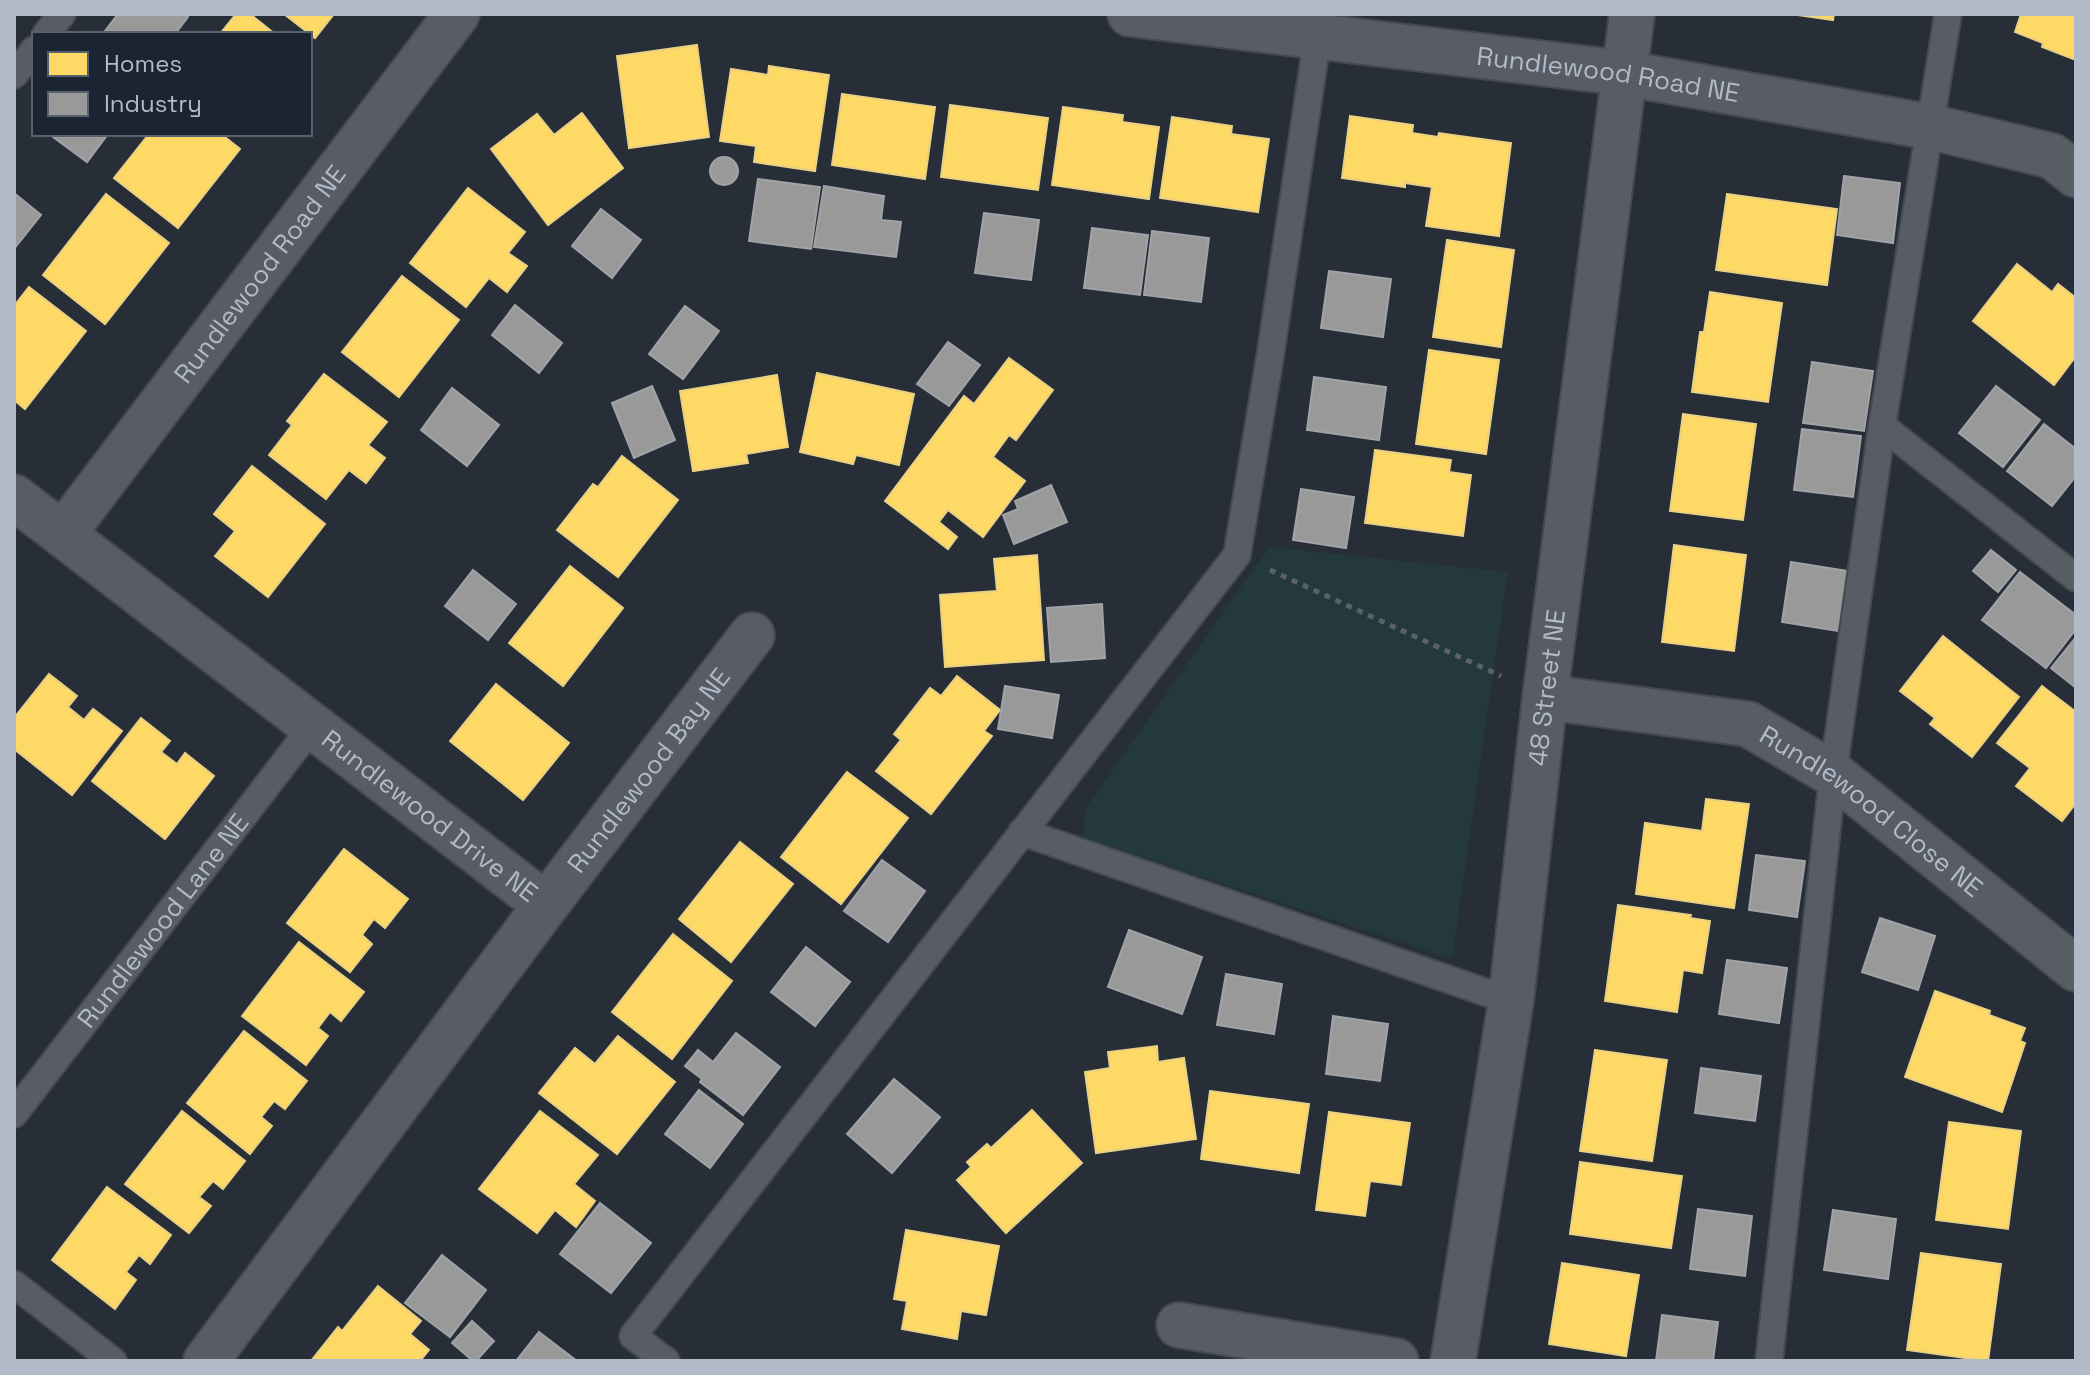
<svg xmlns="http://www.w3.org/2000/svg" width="2090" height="1375" viewBox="0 0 2090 1375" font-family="'Space Grotesk',sans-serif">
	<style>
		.green { fill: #24393d }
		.homes { fill: #ffd966; stroke: #e8d084; stroke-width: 2 }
		.industry { fill: #999; stroke: #a0a3a7; stroke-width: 2 }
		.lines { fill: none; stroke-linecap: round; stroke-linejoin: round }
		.service-casing { stroke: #444950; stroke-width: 30 }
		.minor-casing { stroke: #444950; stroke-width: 48 }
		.path { stroke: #5b6168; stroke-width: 5; stroke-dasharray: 6 6; stroke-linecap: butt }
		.service { stroke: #585c64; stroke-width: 26 }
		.minor { stroke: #585c64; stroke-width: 44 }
		.labels { text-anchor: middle; stroke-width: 8; stroke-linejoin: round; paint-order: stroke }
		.street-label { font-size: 26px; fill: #b1bac9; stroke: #1b2432 }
	</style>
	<rect width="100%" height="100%" fill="#272e37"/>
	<polygon class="green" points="1269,547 1508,572 1452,959 1082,837 1086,808"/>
	<g class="homes">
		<polygon points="236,14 250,14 275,34 220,34"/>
		<polygon points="284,14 334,14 315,38"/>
		<polygon points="1791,14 1834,14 1833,20"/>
		<polygon points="2021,14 2076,14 2076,60 2042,47 2043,43 2015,32"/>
		<polygon points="697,45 709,137 629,148 617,56"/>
		<polygon points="769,66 829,75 815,171 754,162 756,146 720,141 731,69 768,75"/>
		<polygon points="842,94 935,107 925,179 832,165"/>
		<polygon points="950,105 1048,118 1038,190 941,177"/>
		<polygon points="1063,107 1123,115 1122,122 1159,127 1149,199 1052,185"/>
		<polygon points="582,113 623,168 548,225 491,149 537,114 554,135"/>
		<polygon points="1350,116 1413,125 1412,133 1438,137 1439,133 1511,143 1499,236 1426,226 1432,187 1405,183 1405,187 1342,178"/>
		<polygon points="1172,117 1232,126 1231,134 1269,139 1258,212 1160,198"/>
		<polygon points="149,134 221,134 240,149 178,228 114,178"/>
		<polygon points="468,188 525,232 508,253 527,266 507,292 489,278 466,307 410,263"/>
		<polygon points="106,194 169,243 105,324 43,275"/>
		<polygon points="1727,194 1837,209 1827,285 1716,270"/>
		<polygon points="1447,240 1514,250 1501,347 1433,337"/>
		<polygon points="2017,264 2052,292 2058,284 2076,298 2076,356 2054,385 1973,321"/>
		<polygon points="402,276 459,320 399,397 342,352"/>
		<polygon points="29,287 86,331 25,409 14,400 14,306"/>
		<polygon points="1710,292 1782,303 1768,402 1692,392 1700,332 1704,332"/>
		<polygon points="1429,350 1499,360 1486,454 1416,444"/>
		<polygon points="1009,358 1053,390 1016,440 1009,435 993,457 1025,481 983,537 948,510 939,522 957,537 948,549 885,501 964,396 974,404"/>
		<polygon points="817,373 914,394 899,465 856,455 853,464 800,452"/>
		<polygon points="324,374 387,422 368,445 385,458 366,483 349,470 326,499 269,455 292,425 287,421"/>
		<polygon points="777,375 788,447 746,454 748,463 693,471 680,391"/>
		<polygon points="1683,414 1756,424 1743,520 1670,511"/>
		<polygon points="1375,450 1451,460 1449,472 1471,475 1463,536 1365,523"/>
		<polygon points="622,456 678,500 618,577 557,530 593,484 598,487"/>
		<polygon points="252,466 325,524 268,597 215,556 235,531 214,514"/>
		<polygon points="1674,545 1746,555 1734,651 1662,642"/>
		<polygon points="1037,555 1044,660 945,667 940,595 997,591 994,559"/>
		<polygon points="570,566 623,608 563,686 509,643"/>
		<polygon points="1943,636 2019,697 1972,757 1930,724 1935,718 1900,691"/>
		<polygon points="49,674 77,696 68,707 84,720 93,709 122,731 72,795 14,749 14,718"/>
		<polygon points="957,676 1000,710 984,731 992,736 931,814 876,771 901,740 894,734 930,688 941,696"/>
		<polygon points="496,684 569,743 523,800 450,741"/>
		<polygon points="2042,686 2076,712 2076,803 2062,821 2016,786 2030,768 1997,743"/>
		<polygon points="141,718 170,741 161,752 177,764 185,753 214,776 165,839 92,781"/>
		<polygon points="847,772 908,818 841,904 781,857"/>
		<polygon points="1706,799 1749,804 1734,908 1636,894 1645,823 1702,831"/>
		<polygon points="740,842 793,884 731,962 679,919"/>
		<polygon points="344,849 408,899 385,928 374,919 362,935 372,944 350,972 287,923"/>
		<polygon points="1618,905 1691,915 1690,918 1710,921 1702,973 1683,970 1677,1012 1605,1001"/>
		<polygon points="673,934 732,981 672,1059 612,1012"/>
		<polygon points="299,942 364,992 341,1021 330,1012 318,1028 328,1036 306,1065 242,1016"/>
		<polygon points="1935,991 1990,1011 1989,1015 2025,1028 2020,1041 2025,1043 2002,1112 1905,1077"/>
		<polygon points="244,1031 307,1081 285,1109 274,1101 261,1117 272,1126 250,1154 187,1103"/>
		<polygon points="618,1036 675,1082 617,1154 539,1093 575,1048 595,1064"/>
		<polygon points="1157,1046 1158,1062 1184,1058 1196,1139 1096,1153 1085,1072 1110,1068 1108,1052"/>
		<polygon points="1595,1050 1667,1060 1652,1161 1580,1151"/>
		<polygon points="1210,1091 1309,1104 1299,1173 1201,1159"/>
		<polygon points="1032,1110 1082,1163 1006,1233 957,1180 971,1167 967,1162 987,1144 991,1148"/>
		<polygon points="182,1111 245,1161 223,1189 213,1181 199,1197 211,1206 189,1233 125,1184"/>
		<polygon points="540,1111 598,1155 574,1184 595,1201 576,1227 555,1210 537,1233 479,1189"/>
		<polygon points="1329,1112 1410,1123 1401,1185 1370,1181 1365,1216 1316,1210"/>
		<polygon points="1949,1122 2021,1131 2008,1229 1936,1220"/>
		<polygon points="1580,1162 1682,1176 1671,1248 1570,1234"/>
		<polygon points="107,1187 171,1235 150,1264 139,1255 126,1272 136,1280 115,1309 52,1260"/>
		<polygon points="906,1230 999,1246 986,1315 961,1311 957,1339 902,1329 907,1301 894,1299"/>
		<polygon points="1921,1253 2001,1264 1988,1361 1907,1350"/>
		<polygon points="1562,1263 1639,1275 1626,1356 1549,1344"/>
		<polygon points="378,1286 421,1321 410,1334 429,1350 420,1361 311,1361 338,1327 342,1331"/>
	</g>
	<g class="industry">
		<polygon points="118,14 184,14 188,17 175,34 109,34 105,31"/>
		<polygon points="49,134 108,134 87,162"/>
		<circle cx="724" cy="171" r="14"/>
		<polygon points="1844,176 1900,183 1893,243 1837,235"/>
		<polygon points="758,179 820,187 811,249 749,241"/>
		<polygon points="824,186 884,196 881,220 901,222 896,257 814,247"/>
		<polygon points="14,193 41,215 14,249"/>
		<polygon points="601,209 641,240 612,278 572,246"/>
		<polygon points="984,213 1039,220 1031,280 975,273"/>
		<polygon points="1092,228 1148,235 1140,295 1084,288"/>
		<polygon points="1152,231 1209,238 1201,302 1144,295"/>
		<polygon points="1329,271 1391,279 1383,337 1321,328"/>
		<polygon points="515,305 562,343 539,373 492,335"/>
		<polygon points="685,306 719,331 683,379 649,354"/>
		<polygon points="948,342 980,365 949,406 917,384"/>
		<polygon points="1812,362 1873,371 1864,431 1803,423"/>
		<polygon points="1314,377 1386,387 1379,440 1307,430"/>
		<polygon points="652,386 675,440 634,458 612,403"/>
		<polygon points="1996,386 2040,420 2003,467 1959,433"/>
		<polygon points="452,388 499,425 467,466 421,430"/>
		<polygon points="2044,424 2076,449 2076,476 2052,506 2007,471"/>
		<polygon points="1802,429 1861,436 1853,497 1794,490"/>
		<polygon points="1051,485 1067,522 1014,544 1003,515 1018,509 1015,501"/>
		<polygon points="1301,489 1354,497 1346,548 1293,540"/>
		<polygon points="1991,550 2016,570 1998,592 1973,571"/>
		<polygon points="1791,562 1848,571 1839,631 1782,622"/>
		<polygon points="473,570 516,604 488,640 445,606"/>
		<polygon points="2020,572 2076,615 2076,629 2046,668 1982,620"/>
		<polygon points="1102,604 1105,658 1051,662 1047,608"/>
		<polygon points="2076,637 2076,688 2051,668"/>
		<polygon points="1005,686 1059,695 1052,738 998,729"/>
		<polygon points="1756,855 1805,861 1797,917 1749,910"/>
		<polygon points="882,860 925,891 888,942 844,911"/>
		<polygon points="1880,918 1935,936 1918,990 1862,972"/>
		<polygon points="1129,930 1202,957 1182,1014 1108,987"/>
		<polygon points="806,947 850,982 815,1026 771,992"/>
		<polygon points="1727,960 1787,968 1779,1023 1719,1014"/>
		<polygon points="1226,974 1282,984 1274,1034 1217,1025"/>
		<polygon points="1333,1016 1388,1024 1380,1081 1326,1074"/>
		<polygon points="736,1033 780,1067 743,1115 700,1082 702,1079 685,1066 698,1050 713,1062"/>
		<polygon points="1701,1068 1761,1076 1755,1121 1695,1113"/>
		<polygon points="894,1079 940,1117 892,1173 847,1134"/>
		<polygon points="699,1090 743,1124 710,1168 665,1134"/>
		<polygon points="600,1203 651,1243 611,1293 560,1254"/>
		<polygon points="1698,1209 1752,1216 1745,1276 1690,1269"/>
		<polygon points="1833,1210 1896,1219 1888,1279 1824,1270"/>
		<polygon points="442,1255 486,1290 450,1337 405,1303"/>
		<polygon points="1662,1315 1718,1322 1713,1361 1656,1361"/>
		<polygon points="472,1321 494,1341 476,1361 473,1361 452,1343"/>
		<polygon points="539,1332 577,1361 516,1361"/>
	</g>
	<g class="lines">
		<defs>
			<g id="service">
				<polyline points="46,34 62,14"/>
				<polyline points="14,75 34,50"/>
				<polyline points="1882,426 2076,578"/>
				<polyline points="1022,832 1511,1001"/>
				<path id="s1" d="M14,1114L312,727"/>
				<polyline points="14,1284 113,1361"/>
				<polyline points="666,1361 633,1336 1237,555 1270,357 1321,14"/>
				<polyline points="1769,1361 1833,774 1882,426 1948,14"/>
			</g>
			<g id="minor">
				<path id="s2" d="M1130,14L1623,73L1931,127L2052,156L2076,175"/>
				<path id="s3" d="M14,497L546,905"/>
				<path id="s4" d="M63,534L457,14"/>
				<path id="s5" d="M1545,697L1748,724L1833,774L2076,969"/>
				<polyline points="1179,1325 1396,1361"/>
				<path id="s6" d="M206,1361L546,905L752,635"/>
				<path id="s7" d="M1453,1361L1511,1001L1545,697L1632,14"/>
			</g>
		</defs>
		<use href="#service" class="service-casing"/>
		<use href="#minor" class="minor-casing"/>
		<polyline class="path" points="1270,570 1501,676"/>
		<use href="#service" class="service"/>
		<use href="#minor" class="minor"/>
	</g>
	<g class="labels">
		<g class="street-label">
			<text dy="9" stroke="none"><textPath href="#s2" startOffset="482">Rundlewood Road NE</textPath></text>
			<text dy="9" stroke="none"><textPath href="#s4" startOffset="326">Rundlewood Road NE</textPath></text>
			<text dy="9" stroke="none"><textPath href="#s7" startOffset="680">48 Street NE</textPath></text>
			<text dy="9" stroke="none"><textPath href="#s6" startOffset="738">Rundlewood Bay NE</textPath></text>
			<text dy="9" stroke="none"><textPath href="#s5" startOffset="356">Rundlewood Close NE</textPath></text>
			<text dy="9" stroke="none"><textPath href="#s3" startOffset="524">Rundlewood Drive NE</textPath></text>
			<text dy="9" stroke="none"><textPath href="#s1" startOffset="244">Rundlewood Lane NE</textPath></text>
		</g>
	</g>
	<rect width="2090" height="1375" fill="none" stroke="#b1bac9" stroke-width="32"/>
	<rect x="32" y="32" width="280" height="104" fill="#1b2432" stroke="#57606e" stroke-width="2"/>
	<rect x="48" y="52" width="40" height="24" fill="#ffd966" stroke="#57606e" stroke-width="2"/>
	<text x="104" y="72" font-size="24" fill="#b1bac9">Homes</text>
	<rect x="48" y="92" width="40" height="24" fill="#999999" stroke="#57606e" stroke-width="2"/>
	<text x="104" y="112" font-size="24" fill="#b1bac9">Industry</text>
</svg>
